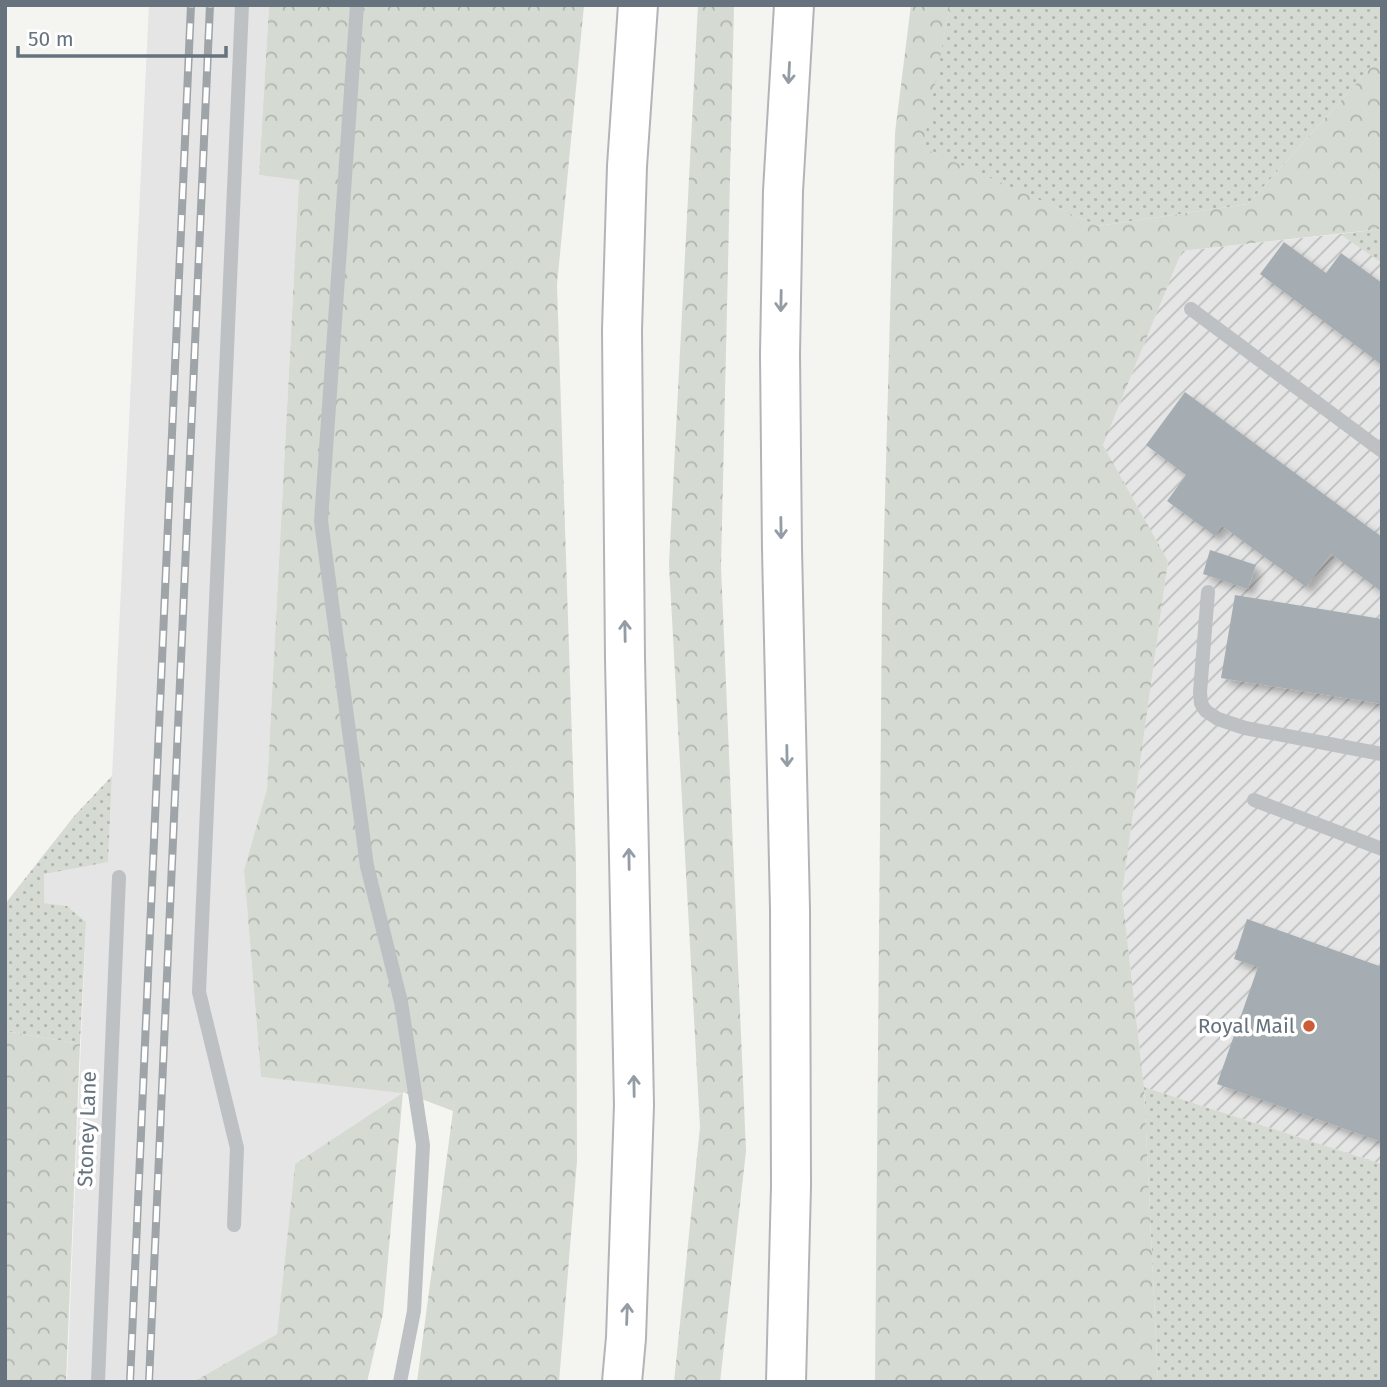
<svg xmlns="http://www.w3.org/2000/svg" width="1387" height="1387" viewBox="0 0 1387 1387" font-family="'Fira Sans',sans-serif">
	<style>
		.built { fill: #e4e5e4 }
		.industrial { fill: url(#industrial-furrows) }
		.grass { fill: url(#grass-dots) }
		.forest { fill: url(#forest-crowns) }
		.building { fill: #a6adb2; filter: url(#shadow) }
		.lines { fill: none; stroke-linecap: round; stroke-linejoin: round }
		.motorway-casing { stroke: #b2b5b8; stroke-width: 42 }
		.service { stroke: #bdc1c4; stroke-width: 14 }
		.motorway { stroke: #fff; stroke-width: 38 }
		.rail-casing { stroke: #9fa4a9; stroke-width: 8 }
		.rail { stroke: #fff; stroke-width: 5; stroke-dasharray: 16; stroke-linecap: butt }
		.oneway { stroke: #949da5 }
		.poi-dot { fill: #cf5a36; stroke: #fff; stroke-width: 2.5 }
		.labels { text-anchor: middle; stroke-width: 7; stroke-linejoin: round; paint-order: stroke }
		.poi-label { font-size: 21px; fill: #66737e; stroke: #fff; text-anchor: end }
		.street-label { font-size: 21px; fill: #66737e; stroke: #fff }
	</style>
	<defs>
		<pattern id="industrial-furrows" width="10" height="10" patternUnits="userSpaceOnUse" patternTransform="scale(1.75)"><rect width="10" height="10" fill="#e4e5e4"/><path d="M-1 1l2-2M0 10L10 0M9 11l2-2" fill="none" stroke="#bdbebe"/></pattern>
		<pattern id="grass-dots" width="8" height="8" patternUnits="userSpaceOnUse" patternTransform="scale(1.75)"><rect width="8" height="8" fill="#d5dad2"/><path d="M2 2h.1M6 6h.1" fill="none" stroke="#b1b5b0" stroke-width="1.8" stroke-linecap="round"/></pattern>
		<pattern id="forest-crowns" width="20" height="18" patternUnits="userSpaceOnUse" patternTransform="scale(1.75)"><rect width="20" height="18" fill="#d5dad2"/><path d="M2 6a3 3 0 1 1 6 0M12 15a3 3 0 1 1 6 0" fill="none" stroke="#b1b5b0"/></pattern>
		<filter id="shadow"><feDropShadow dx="6" dy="6" stdDeviation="3.5" flood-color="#0004"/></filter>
	</defs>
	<rect width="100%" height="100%" fill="#f4f4f1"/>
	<polygon class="built" points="149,5 269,5 259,175 299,179 267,789 244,870 261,1077 403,1092 295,1164 277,1334 193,1382 67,1382 86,922 67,906 44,903 44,873 108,861"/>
	<polygon class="industrial" points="1340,234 1382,261 1382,1164 1144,1087 1122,894 1168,561 1103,445 1182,251"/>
	<g class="grass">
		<polygon points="950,5 1382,5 1382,55 1248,204 1098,226 922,148"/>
		<polygon points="1382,229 1382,263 1340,234"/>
		<polygon points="112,776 108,862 44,874 44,903 67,906 86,922 80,1044 5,1031 5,904 75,815"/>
		<polygon points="1144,1087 1382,1164 1382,1382 1158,1382"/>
	</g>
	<g class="forest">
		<polygon points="269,5 584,5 557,285 576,861 577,1161 559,1382 417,1382 453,1111 403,1092 383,1314 367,1382 193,1382 277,1334 295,1164 402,1093 261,1077 244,870 267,789 299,180 259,175"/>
		<polygon points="698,5 734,5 721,567 746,1151 720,1382 674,1382 700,1127 669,564"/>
		<polygon points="911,5 950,5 923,148 1098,226 1248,204 1382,55 1382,229 1182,251 1103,445 1168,561 1122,894 1144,1087 1158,1382 875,1382 882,609 895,133"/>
		<polygon points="5,1031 80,1044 66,1382 5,1382"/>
	</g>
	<g class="building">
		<polygon points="1284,242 1326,273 1341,253 1382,283 1382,365 1260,274"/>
		<polygon points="1185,392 1382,537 1382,592 1331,554 1306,587 1222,526 1215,536 1167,501 1186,475 1146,445"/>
		<polygon points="1210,550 1256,565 1248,589 1203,574"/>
		<polygon points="1235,595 1382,619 1382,704 1221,678"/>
		<polygon points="1247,919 1382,967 1382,1142 1217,1084 1258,967 1234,959"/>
	</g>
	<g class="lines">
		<defs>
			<g id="motorway">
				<polyline points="622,1382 626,1338 634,1105 625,658 622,330 627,166 638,5"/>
				<polyline points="786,1382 791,1186 790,909 782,549 780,354 783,191 794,5"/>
			</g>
		</defs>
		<use href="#motorway" class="motorway-casing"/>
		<g class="service">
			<polyline points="357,5 321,521 367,866 401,1002 423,1145 414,1311 400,1382"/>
			<polyline points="1191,309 1382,451"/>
			<polyline points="1208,592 1200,692 1201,703 1203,707 1206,711 1218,719 1245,728 1382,754"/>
			<polyline points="1254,800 1382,849"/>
			<polyline points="234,1225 237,1148 199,992 242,5"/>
			<polyline points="98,1382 119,877"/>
		</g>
		<use href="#motorway" class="motorway"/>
		<defs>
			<g id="rail">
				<polyline points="130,1382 191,5"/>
				<polyline points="149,1382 210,5"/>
			</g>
		</defs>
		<use href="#rail" class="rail-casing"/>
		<use href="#rail" class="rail"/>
	</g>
	<defs><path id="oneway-shaft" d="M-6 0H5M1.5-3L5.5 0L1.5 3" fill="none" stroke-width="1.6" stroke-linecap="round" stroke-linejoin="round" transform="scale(1.75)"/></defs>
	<g class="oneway">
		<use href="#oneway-shaft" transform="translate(789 73) rotate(93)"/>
		<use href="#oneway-shaft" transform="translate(781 301) rotate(91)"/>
		<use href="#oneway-shaft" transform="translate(781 528) rotate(89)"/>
		<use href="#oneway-shaft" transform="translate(625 631) rotate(-91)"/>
		<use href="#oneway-shaft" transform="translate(787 756) rotate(89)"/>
		<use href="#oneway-shaft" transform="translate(629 859) rotate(-91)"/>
		<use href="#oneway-shaft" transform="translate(634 1086) rotate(-91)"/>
		<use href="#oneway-shaft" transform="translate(627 1314) rotate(-88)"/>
	</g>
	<circle class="poi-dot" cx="1309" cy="1026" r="7"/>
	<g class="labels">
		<g class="poi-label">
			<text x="1295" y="1033">Royal Mail</text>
		</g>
		<g class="street-label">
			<text transform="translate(87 1129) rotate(-88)" y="7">Stoney Lane</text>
		</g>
	</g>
	<rect width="1387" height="1387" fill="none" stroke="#66737e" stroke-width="14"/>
	<path d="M18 46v10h208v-10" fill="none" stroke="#66737e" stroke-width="3.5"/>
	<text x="28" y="46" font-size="21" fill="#66737e" stroke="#ffffff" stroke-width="5" paint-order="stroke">50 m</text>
</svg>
